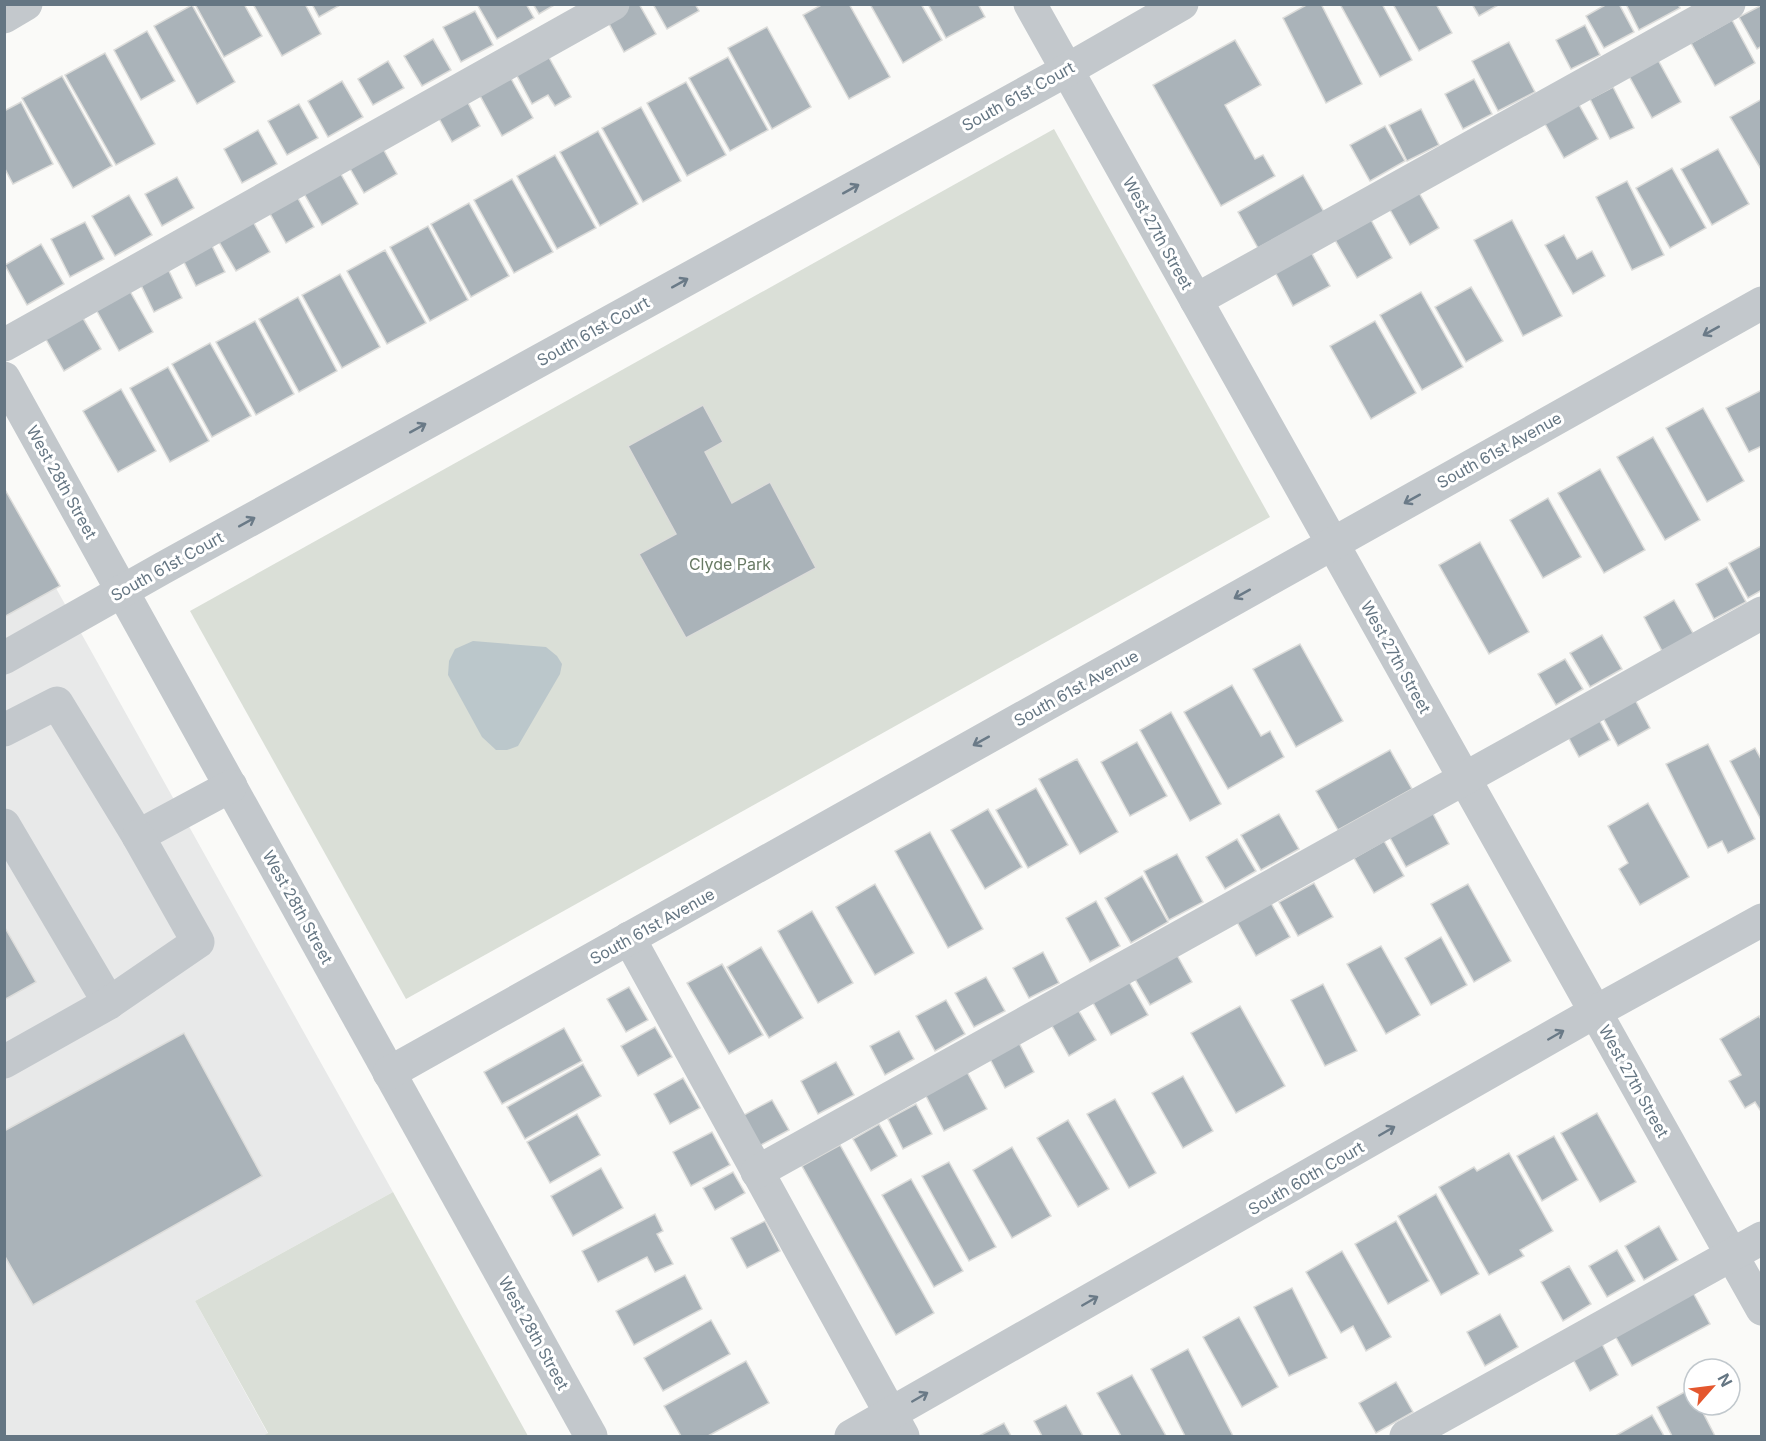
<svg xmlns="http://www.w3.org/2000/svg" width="1766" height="1441" viewBox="0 0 1766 1441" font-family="Inter,sans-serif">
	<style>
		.built { fill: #e8e9e9 }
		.green { fill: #dadfd7 }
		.water { fill: #bbc7cb }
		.building { fill: #aab3b9; stroke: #dcdcda; stroke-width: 1.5 }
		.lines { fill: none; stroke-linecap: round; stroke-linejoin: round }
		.minor { stroke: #c3c8cc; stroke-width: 33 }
		.oneway { stroke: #6a7a87 }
		.labels { text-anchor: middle; stroke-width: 6; stroke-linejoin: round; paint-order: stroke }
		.street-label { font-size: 16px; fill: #657683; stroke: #fff }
		.park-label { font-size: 16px; fill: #687a64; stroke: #fff }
	</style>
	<rect width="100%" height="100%" fill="#fafaf8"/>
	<polygon class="built" points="4,495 393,1192 195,1301 268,1434 263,1436 5,1436"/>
	<g class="green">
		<polygon points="1054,129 1270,517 406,999 190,611"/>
		<polygon points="393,1192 528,1436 263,1436 268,1433 195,1301"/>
	</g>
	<polygon class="water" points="473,641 546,647 557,656 562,664 560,674 518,746 507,750 496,750 482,737 448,675 449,661 455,649"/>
	<g class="building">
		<polygon points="195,4 244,4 262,36 224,57"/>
		<polygon points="253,4 305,4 321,34 282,56"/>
		<polygon points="312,4 342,4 319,17"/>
		<polygon points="477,4 526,4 534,18 497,39"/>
		<polygon points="533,4 556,4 539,14"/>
		<polygon points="630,4 639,4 656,34 624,52 606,18"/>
		<polygon points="653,4 695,4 699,11 667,29"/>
		<polygon points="823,4 849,4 890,77 849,99 803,15"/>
		<polygon points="870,4 921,4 942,40 903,63"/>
		<polygon points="928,4 978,4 985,17 946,38"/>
		<polygon points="1308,4 1321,4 1362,84 1326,103 1283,18"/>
		<polygon points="1340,4 1382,4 1412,60 1380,77"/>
		<polygon points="1393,4 1436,4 1452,33 1419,51"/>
		<polygon points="1472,4 1500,4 1479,16"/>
		<polygon points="1607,4 1619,4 1634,32 1604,48 1586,16"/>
		<polygon points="1626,4 1678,4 1680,8 1639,30"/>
		<polygon points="192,5 235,82 197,104 154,26"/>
		<polygon points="1762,5 1762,46 1757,49 1739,17"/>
		<polygon points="475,11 493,45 461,62 443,27"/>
		<polygon points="1732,20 1755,63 1715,86 1691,43"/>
		<polygon points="1585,25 1600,55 1571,69 1556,40"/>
		<polygon points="767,27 811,107 772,129 728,48"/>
		<polygon points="147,31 175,81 141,100 114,50"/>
		<polygon points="433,39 451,70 422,86 404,56"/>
		<polygon points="1235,40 1261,85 1225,105 1255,159 1263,155 1275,176 1221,206 1153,85"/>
		<polygon points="1509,42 1535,92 1498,111 1472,61"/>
		<polygon points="105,53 155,144 116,165 65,75"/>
		<polygon points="547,54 571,97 555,106 548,95 532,104 515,72"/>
		<polygon points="728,57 768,130 730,151 689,78"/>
		<polygon points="1658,60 1681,102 1652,118 1629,76"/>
		<polygon points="388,61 404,88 373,105 358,79"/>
		<polygon points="509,75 533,118 502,136 478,92"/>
		<polygon points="62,76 112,166 73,188 22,98"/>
		<polygon points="1474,79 1492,114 1463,129 1445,94"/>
		<polygon points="342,81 363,117 328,137 308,101"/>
		<polygon points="686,82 726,155 687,176 647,103"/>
		<polygon points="1613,87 1634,128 1610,139 1590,99"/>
		<polygon points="465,97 480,126 452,142 436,113"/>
		<polygon points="1762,99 1762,171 1730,117"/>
		<polygon points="21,102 53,164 13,184 4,167 4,111"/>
		<polygon points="1578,103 1598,139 1564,158 1544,122"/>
		<polygon points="299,104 318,138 287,155 268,121"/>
		<polygon points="641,107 681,181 643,202 602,128"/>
		<polygon points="1421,109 1439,145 1407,161 1389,125"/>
		<polygon points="1385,126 1405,161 1370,181 1350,145"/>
		<polygon points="258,130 277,164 242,183 224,149"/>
		<polygon points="598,131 638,204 600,226 560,152"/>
		<polygon points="382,147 397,174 364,193 348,165"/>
		<polygon points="1718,149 1749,204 1712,225 1681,169"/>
		<polygon points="555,155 596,228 557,249 517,176"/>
		<polygon points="1672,168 1706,228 1670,248 1636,188"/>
		<polygon points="338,169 358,204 322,225 302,190"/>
		<polygon points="1303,175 1324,212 1258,248 1238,212"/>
		<polygon points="177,177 194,208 162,226 145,194"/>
		<polygon points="512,179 553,252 514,273 474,200"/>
		<polygon points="1627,181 1664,255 1632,270 1596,197"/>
		<polygon points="1418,191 1439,228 1410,245 1389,208"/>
		<polygon points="295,193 314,227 286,243 267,208"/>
		<polygon points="129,195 152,235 115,256 92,216"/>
		<polygon points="469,203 509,276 471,297 431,224"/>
		<polygon points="251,218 270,252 236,271 216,237"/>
		<polygon points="1371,220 1392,258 1357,278 1335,240"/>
		<polygon points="1512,220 1562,316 1523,336 1474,240"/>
		<polygon points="85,222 104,259 70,277 51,239"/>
		<polygon points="428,226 468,300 430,321 390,247"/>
		<polygon points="1564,235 1577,259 1592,251 1605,276 1573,294 1545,245"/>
		<polygon points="210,242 225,272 196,286 181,256"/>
		<polygon points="41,244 64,284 27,305 5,265"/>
		<polygon points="385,250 426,323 387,344 347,271"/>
		<polygon points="1311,252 1330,286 1293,306 1275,272"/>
		<polygon points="167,267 182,298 154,312 139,281"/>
		<polygon points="340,274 380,347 342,368 302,295"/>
		<polygon points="127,286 153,332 119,351 93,304"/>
		<polygon points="1471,287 1503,341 1466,362 1435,307"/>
		<polygon points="1421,292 1463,367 1422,390 1380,315"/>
		<polygon points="298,297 337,371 299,392 259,319"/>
		<polygon points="80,313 101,349 64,371 43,334"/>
		<polygon points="255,321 294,394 256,415 216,342"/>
		<polygon points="1375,321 1416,393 1371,419 1330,346"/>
		<polygon points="210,343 251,416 212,437 172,364"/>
		<polygon points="168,367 209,441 170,462 130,388"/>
		<polygon points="121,389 156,451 118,472 83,411"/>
		<polygon points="1762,390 1762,446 1749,452 1726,408"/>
		<polygon points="703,405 723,442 705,452 732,503 770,482 816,568 686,638 639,554 676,534 628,446"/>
		<polygon points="1703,408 1744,481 1707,502 1666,428"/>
		<polygon points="1653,437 1700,520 1665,540 1617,457"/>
		<polygon points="1600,469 1645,550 1604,573 1558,493"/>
		<polygon points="4,488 60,586 4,617"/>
		<polygon points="1548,498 1581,557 1543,578 1510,520"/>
		<polygon points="1480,542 1529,632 1489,654 1439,565"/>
		<polygon points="1761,546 1762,590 1748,598 1729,563"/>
		<polygon points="1727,567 1746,602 1714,619 1696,584"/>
		<polygon points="1674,600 1694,635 1662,651 1644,617"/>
		<polygon points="1602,635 1622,669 1590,687 1570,653"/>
		<polygon points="1300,644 1343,721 1296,747 1253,669"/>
		<polygon points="1565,659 1583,689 1556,705 1538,674"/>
		<polygon points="1232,685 1261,736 1270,731 1284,757 1228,789 1184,712"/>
		<polygon points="1633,696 1650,728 1618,746 1601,714"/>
		<polygon points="1171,712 1221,804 1190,821 1140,730"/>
		<polygon points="1597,716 1610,740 1579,757 1566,733"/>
		<polygon points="1137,742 1167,796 1130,816 1101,762"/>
		<polygon points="1708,744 1755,839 1728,853 1722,841 1708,848 1666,764"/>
		<polygon points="1755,748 1762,761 1762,822 1730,761"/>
		<polygon points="1390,750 1412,789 1338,830 1316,791"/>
		<polygon points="1077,759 1118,832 1080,854 1039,779"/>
		<polygon points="1036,788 1068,845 1028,868 996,810"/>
		<polygon points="1648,803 1689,877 1640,905 1619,869 1628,863 1608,826"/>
		<polygon points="988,809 1022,867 985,889 951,830"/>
		<polygon points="1432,812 1449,844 1406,867 1389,836"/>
		<polygon points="1279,814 1299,849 1261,870 1241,835"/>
		<polygon points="930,832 983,929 948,948 895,851"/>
		<polygon points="1237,839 1256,871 1225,889 1206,857"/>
		<polygon points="1384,841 1404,876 1374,893 1354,858"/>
		<polygon points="1177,854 1203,902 1169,920 1144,871"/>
		<polygon points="1142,876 1168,922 1131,943 1105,898"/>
		<polygon points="1314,883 1333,917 1298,936 1279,902"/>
		<polygon points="875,884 914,953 875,975 836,907"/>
		<polygon points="1468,884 1511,961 1474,982 1431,904"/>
		<polygon points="1096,901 1120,946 1090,962 1066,918"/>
		<polygon points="1271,903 1290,937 1256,956 1237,922"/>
		<polygon points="812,911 853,983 818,1003 778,931"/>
		<polygon points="4,926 36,982 4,1000"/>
		<polygon points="1441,937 1467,985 1431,1005 1405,958"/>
		<polygon points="1381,946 1420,1015 1386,1034 1347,964"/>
		<polygon points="761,947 803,1018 769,1038 727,967"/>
		<polygon points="1174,950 1192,982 1150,1005 1132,974"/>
		<polygon points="1043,952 1059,983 1029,998 1013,968"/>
		<polygon points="722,964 763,1035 729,1054 687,983"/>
		<polygon points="986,977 1005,1011 974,1027 955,993"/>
		<polygon points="1128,980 1148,1015 1111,1035 1091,999"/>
		<polygon points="1323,984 1357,1051 1325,1066 1291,1000"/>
		<polygon points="629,987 648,1020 626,1032 607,999"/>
		<polygon points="946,1000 965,1034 935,1051 916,1016"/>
		<polygon points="1240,1006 1285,1086 1236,1113 1191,1033"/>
		<polygon points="1077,1008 1096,1040 1069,1056 1051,1024"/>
		<polygon points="1759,1016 1762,1021 1762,1113 1755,1102 1745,1108 1729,1081 1741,1075 1720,1039"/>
		<polygon points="655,1027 672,1057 638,1076 621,1046"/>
		<polygon points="564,1028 582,1061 502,1104 484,1072"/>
		<polygon points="899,1031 914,1059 885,1075 870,1046"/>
		<polygon points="184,1033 262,1176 33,1305 4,1255 4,1131"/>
		<polygon points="1018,1041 1034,1072 1005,1088 989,1057"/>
		<polygon points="836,1062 854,1095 818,1114 801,1081"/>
		<polygon points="583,1064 601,1096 525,1139 507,1107"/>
		<polygon points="967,1072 987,1109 944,1131 925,1094"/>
		<polygon points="1183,1076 1213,1131 1183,1148 1152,1093"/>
		<polygon points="683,1078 700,1108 670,1124 654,1094"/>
		<polygon points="1115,1099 1156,1173 1129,1188 1087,1114"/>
		<polygon points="772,1100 789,1130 759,1146 742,1116"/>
		<polygon points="916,1104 932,1134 903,1149 888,1119"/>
		<polygon points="1597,1113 1636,1182 1600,1202 1561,1133"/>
		<polygon points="577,1114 600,1155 550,1183 527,1142"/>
		<polygon points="1068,1120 1109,1189 1078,1207 1037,1138"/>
		<polygon points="879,1124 897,1156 871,1171 853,1139"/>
		<polygon points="712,1132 730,1165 691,1186 673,1152"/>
		<polygon points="1554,1136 1578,1180 1542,1201 1517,1156"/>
		<polygon points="840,1145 934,1313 896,1335 802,1166"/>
		<polygon points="1012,1147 1051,1216 1012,1238 973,1170"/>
		<polygon points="1509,1153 1553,1231 1520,1250 1524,1256 1489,1275 1439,1187 1474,1167 1477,1171"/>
		<polygon points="949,1162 996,1247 969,1261 922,1176"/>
		<polygon points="601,1168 623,1208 573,1236 551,1196"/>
		<polygon points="733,1172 745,1193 715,1210 703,1188"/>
		<polygon points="911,1179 963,1271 934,1287 882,1195"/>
		<polygon points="1436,1194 1479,1274 1441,1295 1398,1216"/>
		<polygon points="655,1214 663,1231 657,1234 673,1264 655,1272 647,1257 598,1282 582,1251"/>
		<polygon points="765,1221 780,1251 747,1268 731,1238"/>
		<polygon points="1396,1221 1429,1281 1388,1304 1355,1244"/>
		<polygon points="1659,1226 1678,1260 1644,1280 1625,1246"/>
		<polygon points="1617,1250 1635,1281 1607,1297 1589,1266"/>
		<polygon points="1342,1251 1391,1337 1366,1351 1353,1326 1341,1333 1306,1272"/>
		<polygon points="1569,1266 1591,1304 1563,1321 1541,1282"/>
		<polygon points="685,1275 702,1309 634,1345 616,1311"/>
		<polygon points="1292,1288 1327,1358 1289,1376 1254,1307"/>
		<polygon points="1691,1289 1710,1324 1632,1366 1613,1332"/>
		<polygon points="1500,1314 1518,1347 1485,1366 1467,1332"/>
		<polygon points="1239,1317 1278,1387 1242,1407 1203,1337"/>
		<polygon points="711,1320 730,1354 663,1391 644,1358"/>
		<polygon points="1602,1344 1618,1375 1590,1391 1573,1359"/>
		<polygon points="1188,1349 1233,1436 1185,1436 1151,1369"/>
		<polygon points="746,1361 769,1403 708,1436 681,1436 664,1406"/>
		<polygon points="1132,1375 1166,1436 1121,1436 1097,1393"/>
		<polygon points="1396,1382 1413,1412 1376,1433 1359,1403"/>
		<polygon points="1690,1389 1694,1396 1694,1405 1699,1405 1715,1436 1672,1436 1657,1407"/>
		<polygon points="1066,1405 1083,1436 1042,1436 1034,1421"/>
		<polygon points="1652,1415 1664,1436 1615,1436"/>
		<polygon points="1004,1423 1011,1436 979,1436"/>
	</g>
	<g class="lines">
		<g class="minor">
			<polyline points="1030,4 1762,1309"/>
			<polyline points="4,17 26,4"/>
			<polyline points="1196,300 1729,4"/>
			<polyline points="4,345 613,4"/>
			<polyline points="4,378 591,1436"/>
			<polyline points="4,658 163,568 1067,70 1182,4"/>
			<polyline points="4,730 57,703 138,836 231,786"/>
			<polyline points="4,825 109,1003"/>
			<polyline points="629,938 903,1436"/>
			<polyline points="4,1062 109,1003 198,942 138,836"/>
			<polyline points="389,1073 1762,303"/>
			<polyline points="757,1172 1762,613"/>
			<polyline points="851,1436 1595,1012 1762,920"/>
			<polyline points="1406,1436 1762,1238"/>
		</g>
	</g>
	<defs><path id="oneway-shaft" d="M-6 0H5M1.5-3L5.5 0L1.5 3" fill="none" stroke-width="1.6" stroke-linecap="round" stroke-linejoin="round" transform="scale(1.5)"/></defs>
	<g class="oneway">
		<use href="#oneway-shaft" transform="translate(851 189) rotate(-29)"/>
		<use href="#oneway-shaft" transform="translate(680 283) rotate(-29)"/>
		<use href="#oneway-shaft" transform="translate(1711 331) rotate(151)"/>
		<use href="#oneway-shaft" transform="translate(418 428) rotate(-29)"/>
		<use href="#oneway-shaft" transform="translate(1412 499) rotate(151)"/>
		<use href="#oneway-shaft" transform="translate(247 522) rotate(-29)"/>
		<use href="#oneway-shaft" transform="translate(1242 594) rotate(151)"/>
		<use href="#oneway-shaft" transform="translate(981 741) rotate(151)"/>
		<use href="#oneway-shaft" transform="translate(1556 1035) rotate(-30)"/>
		<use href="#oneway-shaft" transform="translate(1387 1131) rotate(-30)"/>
		<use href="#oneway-shaft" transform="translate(1090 1301) rotate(-30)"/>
		<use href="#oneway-shaft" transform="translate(920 1397) rotate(-30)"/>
	</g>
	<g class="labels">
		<g class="street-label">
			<text transform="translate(1018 96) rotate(-29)" y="6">South 61st Court</text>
			<text transform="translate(1158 233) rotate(61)" y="6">West 27th Street</text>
			<text transform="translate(593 331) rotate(-29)" y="6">South 61st Court</text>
			<text transform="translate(1499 450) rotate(-29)" y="6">South 61st Avenue</text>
			<text transform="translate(62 482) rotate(61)" y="6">West 28th Street</text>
			<text transform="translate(167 566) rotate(-29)" y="6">South 61st Court</text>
			<text transform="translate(1396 657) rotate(61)" y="6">West 27th Street</text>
			<text transform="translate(1076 688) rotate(-29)" y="6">South 61st Avenue</text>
			<text transform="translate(298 907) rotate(61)" y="6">West 28th Street</text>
			<text transform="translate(652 926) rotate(-29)" y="6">South 61st Avenue</text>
			<text transform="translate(1634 1081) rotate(61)" y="6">West 27th Street</text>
			<text transform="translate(1306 1178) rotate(-30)" y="6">South 60th Court</text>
			<text transform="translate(534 1333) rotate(61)" y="6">West 28th Street</text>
		</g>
		<g class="park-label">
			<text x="730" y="570">Clyde Park</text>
		</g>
	</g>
	<rect width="1766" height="1441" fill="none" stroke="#657683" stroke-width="12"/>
	<g transform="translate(1712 1387) rotate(62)"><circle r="28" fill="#ffffff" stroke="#c1c8cd" stroke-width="1.5"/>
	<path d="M0-4.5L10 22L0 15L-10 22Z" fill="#e4572e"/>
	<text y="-9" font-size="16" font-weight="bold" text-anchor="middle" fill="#657683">N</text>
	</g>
</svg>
